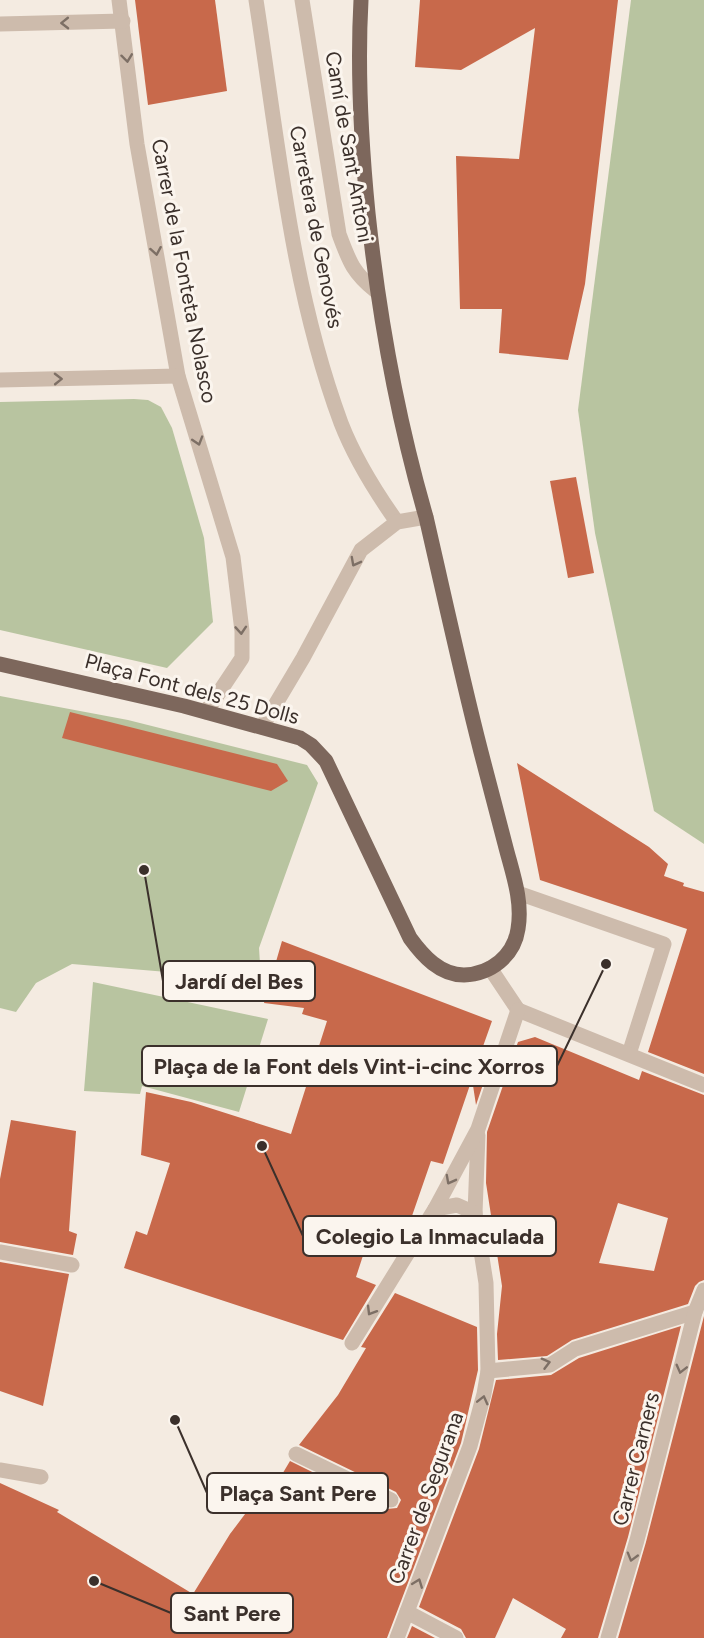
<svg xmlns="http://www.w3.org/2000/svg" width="704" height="1638" viewBox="0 0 704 1638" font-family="Figtree,sans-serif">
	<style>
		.green { fill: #b8c4a0 }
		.building { fill: #c8694b; fill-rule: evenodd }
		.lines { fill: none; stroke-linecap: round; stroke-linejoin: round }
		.minor { stroke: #cdbbac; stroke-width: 15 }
		.major { stroke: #7d675c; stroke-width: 15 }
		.oneway { stroke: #7d6f65 }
		.labels { text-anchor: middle; stroke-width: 6; stroke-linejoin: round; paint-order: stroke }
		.street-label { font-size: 21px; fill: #3b302b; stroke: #fbf5ee }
		.leader { fill: none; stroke: #3b302b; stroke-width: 2 }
		.callout-dot { fill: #3b302b; stroke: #fbf5ee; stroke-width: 2 }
		.callout { fill: #fbf5ee; stroke: #3b302b; stroke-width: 2 }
		.callout-label { font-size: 22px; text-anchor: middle; font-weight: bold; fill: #3b302b }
	</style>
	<rect width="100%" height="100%" fill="#f4ebe1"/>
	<g class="green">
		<polygon points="631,0 704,0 704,844 654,811 595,533 578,410"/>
		<polygon points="134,399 148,400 161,407 172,428 204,538 213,622 167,668 0,630 0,402"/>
		<polygon points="0,696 128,720 307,765 318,783 259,948 261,980 72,964 36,983 16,1012 0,1008"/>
		<polygon points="93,982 268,1019 239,1112 142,1086 140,1094 84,1091"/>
	</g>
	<g class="building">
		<polygon points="135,0 215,0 227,91 148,105"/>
		<polygon points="420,0 618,0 585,284 568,360 499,353 502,309 460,309 456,156 519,159 535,28 461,70 415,67"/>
		<polygon points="576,477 594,573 568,578 550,481"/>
		<polygon points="70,712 277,764 288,781 271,791 62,738"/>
		<polygon points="517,763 649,847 668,864 664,876 684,883 683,886 704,892 704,1074 648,1052 687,929 540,880"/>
		<polygon points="282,941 492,1021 481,1052 495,1049 476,1105 472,1079 443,1164 431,1161 404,1239 372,1228 356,1277 376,1285 343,1340 124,1268 136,1231 147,1235 170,1163 141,1155 146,1092 191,1102 291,1134 327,1021 302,1014 304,1008 264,1003"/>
		<path d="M535,1037L639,1080L642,1071L704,1095V1280L699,1282L695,1286L688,1304L572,1340L547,1356L498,1360L497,1334L502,1286L486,1183L487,1132L518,1042ZM618,1203L668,1218L654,1271L599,1263Z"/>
		<polygon points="11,1120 76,1131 69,1231 77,1234 73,1255 0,1242 0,1179"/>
		<polygon points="0,1262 69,1274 43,1406 0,1391"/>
		<polygon points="395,1293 477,1327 478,1370 461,1443 387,1638 0,1638 0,1483 59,1510 57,1512 193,1594 230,1534 264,1489 271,1493 290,1461 387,1509 397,1508 401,1500 396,1492 299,1445 338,1395 366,1348 361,1347"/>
		<polygon points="704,1316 704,1638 618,1638 646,1542"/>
		<polygon points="681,1326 628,1537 598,1638 561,1638 566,1629 513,1598 495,1638 466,1638 461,1629 419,1607 479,1449 496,1380 551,1375 579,1358"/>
		<polygon points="412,1626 435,1638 407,1638"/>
	</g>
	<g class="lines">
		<g class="minor">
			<polyline points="119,0 137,144 178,376 233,557 242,631 242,658 206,712"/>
			<path d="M256,0C278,141 291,288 341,423C355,459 375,491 397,522"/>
			<path d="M302,0L339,234C349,261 353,273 376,291"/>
			<polyline points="0,24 123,21"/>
			<polyline points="0,380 178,376"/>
			<polyline points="262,727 303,658 361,550 397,522 426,517"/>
			<polyline points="518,893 664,944 629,1054"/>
			<polyline points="490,968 518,1010"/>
			<polyline points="518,1010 704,1085"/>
			<polyline points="475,1213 478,1135"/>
			<polyline points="0,1252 72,1265"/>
			<polyline points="352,1343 435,1209 478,1129 518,1010"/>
			<polyline points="488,1371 550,1365 575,1349 695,1312"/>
			<polyline points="296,1454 391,1500"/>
			<polyline points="0,1470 41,1477"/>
			<polyline points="407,1612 456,1638"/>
			<polyline points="397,1638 470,1446 484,1394 488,1371 486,1283 475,1213 457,1205 435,1209"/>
			<polyline points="608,1638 637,1540 695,1312 704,1290"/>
		</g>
		<path class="major" d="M0,664L184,706L300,738L311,745L326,761L410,938C423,956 440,975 464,975C491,974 514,956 518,929C523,900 512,872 505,844C497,813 489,783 481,752C461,674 444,595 426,517C397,417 379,317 368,213C361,142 357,72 361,0"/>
	</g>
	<defs><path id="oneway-chevron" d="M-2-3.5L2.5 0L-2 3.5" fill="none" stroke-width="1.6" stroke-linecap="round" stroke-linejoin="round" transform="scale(1.5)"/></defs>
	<g class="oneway">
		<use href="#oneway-chevron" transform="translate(65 23) rotate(179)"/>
		<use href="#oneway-chevron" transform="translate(127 58) rotate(83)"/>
		<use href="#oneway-chevron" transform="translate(156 251) rotate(80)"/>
		<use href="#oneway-chevron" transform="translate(58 379) rotate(-1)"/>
		<use href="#oneway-chevron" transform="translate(198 441) rotate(73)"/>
		<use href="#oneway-chevron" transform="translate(355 562) rotate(118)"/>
		<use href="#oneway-chevron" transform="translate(241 630) rotate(86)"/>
		<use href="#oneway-chevron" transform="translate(450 1180) rotate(118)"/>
		<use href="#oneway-chevron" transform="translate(371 1311) rotate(121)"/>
		<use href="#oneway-chevron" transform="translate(546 1363) rotate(-15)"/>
		<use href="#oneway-chevron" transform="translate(681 1369) rotate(104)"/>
		<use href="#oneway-chevron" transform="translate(483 1400) rotate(-76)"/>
		<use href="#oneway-chevron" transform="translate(632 1557) rotate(106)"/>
		<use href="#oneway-chevron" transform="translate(418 1583) rotate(-69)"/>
	</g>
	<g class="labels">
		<g class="street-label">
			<text transform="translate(349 147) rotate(80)" y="7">Camí de Sant Antoni</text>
			<text transform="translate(316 227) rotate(79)" y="7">Carretera de Genovés</text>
			<text transform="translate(184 271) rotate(79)" y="7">Carrer de la Fonteta Nolasco</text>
			<text transform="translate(192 689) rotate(15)" y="7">Plaça Font dels 25 Dolls</text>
			<text transform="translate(636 1459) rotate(-76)" y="7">Carrer Carners</text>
			<text transform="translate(426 1498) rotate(-70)" y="7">Carrer de Segurana</text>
		</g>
	</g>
	<path class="leader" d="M144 870L163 981M606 964L557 1066M262 1146L303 1236M175 1420L207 1493M94 1581L171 1613"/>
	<g class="callout-dot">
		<circle cx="144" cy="870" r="6"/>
		<circle cx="606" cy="964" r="6"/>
		<circle cx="262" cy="1146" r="6"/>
		<circle cx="175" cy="1420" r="6"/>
		<circle cx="94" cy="1581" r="6"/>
	</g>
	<g class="callout">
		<rect x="163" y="961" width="152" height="40" rx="6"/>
		<rect x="142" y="1046" width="415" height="40" rx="6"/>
		<rect x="303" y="1216" width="253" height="40" rx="6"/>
		<rect x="207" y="1473" width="181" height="40" rx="6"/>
		<rect x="171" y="1593" width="122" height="40" rx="6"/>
	</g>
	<g class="callout-label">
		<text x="239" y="989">Jardí del Bes</text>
		<text x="349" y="1074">Plaça de la Font dels Vint-i-cinc Xorros</text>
		<text x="430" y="1244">Colegio La Inmaculada</text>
		<text x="298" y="1501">Plaça Sant Pere</text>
		<text x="232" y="1621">Sant Pere</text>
	</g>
</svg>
